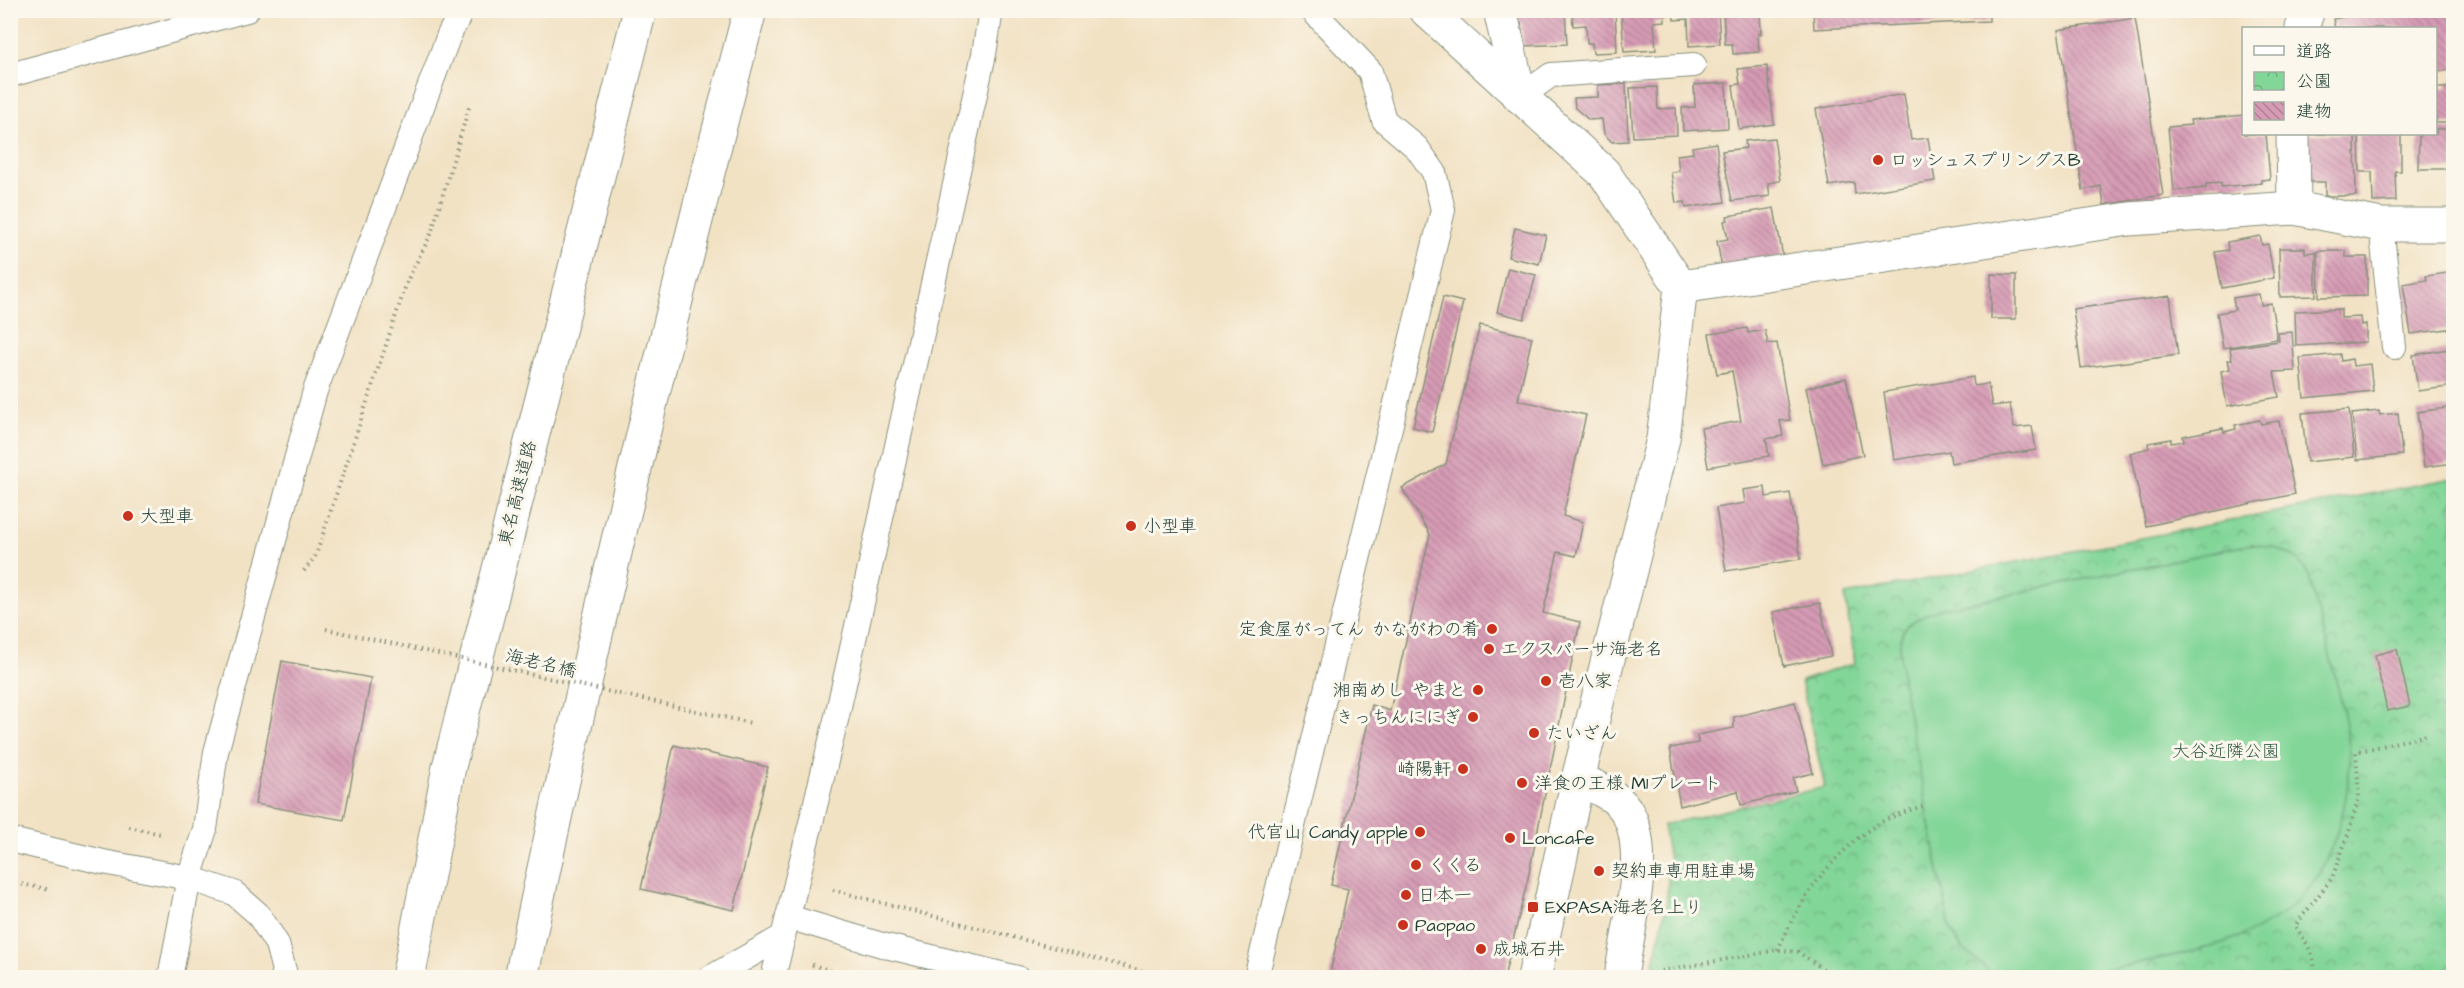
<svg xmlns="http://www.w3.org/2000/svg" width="2464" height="988" viewBox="0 0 2464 988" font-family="'Architects Daughter','Klee One',sans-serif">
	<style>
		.park { fill: url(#park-crowns); stroke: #508a66; stroke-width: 1.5 }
		.pitch { fill: #82d698; stroke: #508a66; stroke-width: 1.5 }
		.building { fill: url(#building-back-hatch) }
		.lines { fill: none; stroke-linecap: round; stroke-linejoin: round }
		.lane-casing { stroke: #88907c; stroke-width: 26 }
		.street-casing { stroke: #88907c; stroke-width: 35 }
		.highway-casing { stroke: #88907c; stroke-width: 35 }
		.path { stroke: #88907c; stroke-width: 4; stroke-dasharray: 1.5 4.5; stroke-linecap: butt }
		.lane { stroke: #fff; stroke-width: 24 }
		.street { stroke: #fff; stroke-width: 33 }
		.highway { stroke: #fff; stroke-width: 33 }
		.path-bridge { stroke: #88907c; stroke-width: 4; stroke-dasharray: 1.5 4.5; stroke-linecap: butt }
		.poi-dot { fill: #c8321e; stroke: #fbf7ec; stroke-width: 2 }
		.labels { text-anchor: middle; stroke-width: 6; stroke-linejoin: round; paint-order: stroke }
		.poi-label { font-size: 18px; fill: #1f3d34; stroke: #fbf7ec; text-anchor: start }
		.street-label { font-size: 18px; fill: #1f3d34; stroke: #fbf7ec }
		.park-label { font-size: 18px; fill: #335c48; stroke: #fbf7ec }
	</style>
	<defs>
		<pattern id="park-crowns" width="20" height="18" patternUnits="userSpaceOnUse" patternTransform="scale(1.5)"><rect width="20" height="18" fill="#82d698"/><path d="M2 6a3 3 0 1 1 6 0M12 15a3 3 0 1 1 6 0" fill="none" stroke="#6aaf7d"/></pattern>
		<pattern id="building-back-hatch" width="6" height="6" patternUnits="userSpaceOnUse" patternTransform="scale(1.5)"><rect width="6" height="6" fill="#d79bb5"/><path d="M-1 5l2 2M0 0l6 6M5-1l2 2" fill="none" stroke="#ae8094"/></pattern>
	</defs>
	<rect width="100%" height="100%" fill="#fbf7ec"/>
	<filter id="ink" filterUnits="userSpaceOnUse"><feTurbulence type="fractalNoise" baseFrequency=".0167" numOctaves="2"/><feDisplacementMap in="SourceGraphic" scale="12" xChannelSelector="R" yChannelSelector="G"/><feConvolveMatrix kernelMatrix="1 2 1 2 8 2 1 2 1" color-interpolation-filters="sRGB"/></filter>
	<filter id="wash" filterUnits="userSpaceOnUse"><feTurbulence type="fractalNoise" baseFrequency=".008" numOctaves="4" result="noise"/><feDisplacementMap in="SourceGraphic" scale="24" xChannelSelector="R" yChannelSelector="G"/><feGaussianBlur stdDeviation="1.35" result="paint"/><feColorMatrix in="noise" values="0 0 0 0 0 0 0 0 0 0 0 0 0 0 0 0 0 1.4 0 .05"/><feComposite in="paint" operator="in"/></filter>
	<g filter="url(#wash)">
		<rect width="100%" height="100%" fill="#f2e2c4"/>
		<polygon class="park" points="2453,478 2453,977 1651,978 1667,901 1669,860 1663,825 1825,787 1801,681 1855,663 1845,595"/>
		<path class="pitch" d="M2252,544L2273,547L2297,558L2309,575C2321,627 2338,678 2347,730C2357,788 2334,876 2285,912C2250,938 2203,950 2162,958C2108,969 2051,985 1995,977L1961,947L1950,928L1902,680C1898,635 1894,625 1940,609Z"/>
		<g id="blocks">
			<g class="building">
				<polygon points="1517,10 1565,10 1567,44 1523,46 1521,22 1518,22"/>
				<polygon points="1572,10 1615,10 1617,52 1593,53 1592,43 1587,43 1586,25 1573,26"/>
				<polygon points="1621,10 1664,10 1665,21 1654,22 1656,50 1624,52"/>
				<polygon points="1673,10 1718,10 1720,44 1689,46 1688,19 1674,20"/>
				<polygon points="1723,10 1760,12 1761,34 1758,34 1759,52 1733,54 1732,44 1725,44"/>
				<polygon points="1813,10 1989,10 1989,21 1814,29"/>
				<polygon points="2381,10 2454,10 2454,69 2436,72 2436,28 2335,28 2333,19"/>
				<polygon points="2135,18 2163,195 2104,205 2101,186 2083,190 2058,30"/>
				<polygon points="1767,66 1774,124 1739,129 1733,85 1740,84 1738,69"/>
				<polygon points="2448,82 2454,82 2454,123 2436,123 2436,88 2448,88"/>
				<polygon points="1726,83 1728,128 1683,131 1682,108 1695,107 1694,85"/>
				<polygon points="1626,84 1628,141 1612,142 1604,134 1602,119 1589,120 1575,108 1574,98 1598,97 1598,85"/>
				<polygon points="1657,87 1658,109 1676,108 1677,135 1633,137 1630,88"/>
				<polygon points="1904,94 1911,140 1928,138 1935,181 1855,194 1854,182 1829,186 1816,109"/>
				<polygon points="2244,115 2244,134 2266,134 2270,179 2261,180 2261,183 2221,187 2221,183 2206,184 2206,188 2174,191 2168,127 2191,125 2190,120"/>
				<polygon points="2436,129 2454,129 2454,169 2418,169 2419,134 2436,134"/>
				<polygon points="2308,134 2355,134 2356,196 2325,196 2325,182 2309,182"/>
				<polygon points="2359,134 2401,134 2401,171 2395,171 2396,201 2373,202 2372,172 2360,172"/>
				<polygon points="1774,138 1780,181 1768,183 1770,196 1732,201 1722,151 1746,148 1745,141"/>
				<polygon points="1716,143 1725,202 1686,208 1685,202 1676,203 1671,172 1679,171 1677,155 1693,153 1692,147"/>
				<polygon points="1774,208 1783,257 1722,268 1717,241 1728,239 1724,221 1728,220 1727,216"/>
				<polygon points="1515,228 1546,235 1539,264 1508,257"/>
				<polygon points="2260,236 2262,245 2268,244 2274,278 2222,288 2215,252 2228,250 2227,242"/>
				<polygon points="2279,248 2305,248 2305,253 2316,252 2316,296 2280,297"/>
				<polygon points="2318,251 2346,251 2346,257 2367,257 2367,296 2319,297"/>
				<polygon points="1508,268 1536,275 1524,319 1497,312"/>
				<polygon points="2454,272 2454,328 2411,334 2403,284 2427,280 2426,276"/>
				<polygon points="1991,274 2016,275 2016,319 1991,319"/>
				<polygon points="2259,294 2261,305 2271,303 2277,339 2223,348 2217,313 2235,310 2233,298"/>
				<polygon points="2170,296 2178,355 2081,368 2073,309"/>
				<polygon points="1443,297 1463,302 1432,432 1413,427"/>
				<polygon points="2341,309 2341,318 2360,317 2361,325 2366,324 2366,342 2296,346 2295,311"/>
				<polygon points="1480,325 1532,337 1518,400 1586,415 1563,516 1583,522 1576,556 1558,552 1543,613 1580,622 1528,878 1504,978 1329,978 1348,889 1331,885 1355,779 1372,705 1390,711 1430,534 1402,488 1446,464"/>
				<polygon points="1747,328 1748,333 1765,330 1768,344 1777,343 1790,420 1780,421 1783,436 1766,439 1769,456 1708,467 1701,428 1741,421 1732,371 1717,374 1709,334"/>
				<polygon points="2292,332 2295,371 2274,372 2279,397 2227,406 2221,371 2230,369 2228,360 2232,360 2230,348 2279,341 2278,333"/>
				<polygon points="2454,348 2454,386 2418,391 2413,355"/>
				<polygon points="2340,354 2341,361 2352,359 2353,366 2370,364 2373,391 2304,398 2300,358"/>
				<polygon points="1973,377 1974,386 1988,384 1992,406 2010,404 2014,428 2032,426 2036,450 1951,463 1949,451 1894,460 1884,392"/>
				<polygon points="1846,378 1863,455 1823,464 1806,388"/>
				<polygon points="2454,407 2454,463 2424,467 2417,412"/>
				<polygon points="2349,409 2354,457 2307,462 2302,413"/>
				<polygon points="2379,411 2380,415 2398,413 2402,455 2357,460 2352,414"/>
				<polygon points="2260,420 2261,424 2279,421 2295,494 2146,526 2130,453 2149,448 2148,443 2171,439 2171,443 2184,441 2183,436 2223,428 2224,432 2236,429 2235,425"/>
				<polygon points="1765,487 1766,497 1790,493 1801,559 1726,571 1716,508 1745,503 1743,490"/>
				<polygon points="1820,603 1831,656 1784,666 1773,612"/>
				<polygon points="2397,649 2410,706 2387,711 2375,655"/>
				<polygon points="282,661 371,678 344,820 255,804"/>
				<polygon points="1795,702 1813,773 1793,778 1796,791 1741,805 1738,791 1680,806 1670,748 1698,743 1697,735 1734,728 1734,717"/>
				<polygon points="674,745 768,767 734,910 641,889"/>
			</g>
		</g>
	</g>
	<g filter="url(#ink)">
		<use href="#blocks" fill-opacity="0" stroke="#88907c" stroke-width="1.5"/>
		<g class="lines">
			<defs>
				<g id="lane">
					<polyline points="10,75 247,10"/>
					<polyline points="1520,97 1551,75 1694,65"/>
					<polyline points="2381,225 2394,347"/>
					<polyline points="10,840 103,862 189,878 234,893 258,914 277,944 286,978"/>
					<polyline points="788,917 882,945 1017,978"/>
					<polyline points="170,978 189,878 205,829 216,752 315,391 449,35 462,10"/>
					<polyline points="710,978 782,937"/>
					<polyline points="773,978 837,716 984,54 991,10"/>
					<polyline points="1256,978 1443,210 1434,172 1417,148 1384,120 1370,71 1312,10"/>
				</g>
				<g id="street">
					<polyline points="1426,10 1604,173 1681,287 1663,439 1578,779 1534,978"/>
					<polyline points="1500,10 1520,97"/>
					<polyline points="2302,28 2308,10"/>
					<polyline points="2293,134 2294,208"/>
					<polyline points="1681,287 2129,219 2294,208 2381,225 2454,225"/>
					<path d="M1578,779C1593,786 1612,793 1622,805C1655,843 1626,933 1621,978"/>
				</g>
				<g id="highway">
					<polyline points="408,978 449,767 640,10"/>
					<path d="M521,978C588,653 666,331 750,10"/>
				</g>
			</defs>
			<use href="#lane" class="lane-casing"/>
			<use href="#street" class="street-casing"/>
			<use href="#highway" class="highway-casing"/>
			<g class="path">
				<polyline points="304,571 316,555 408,279 431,234 470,104"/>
				<polyline points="129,827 161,834"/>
				<polyline points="10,882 47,889"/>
				<polyline points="833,890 1170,978"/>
				<path d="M1778,950C1797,904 1829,858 1870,829C1887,817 1907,811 1926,805"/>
				<polyline points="812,965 857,978"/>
				<polyline points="1661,971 1778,950 1798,952 1837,978"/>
				<path d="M2313,978C2319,958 2305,941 2295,926L2332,878L2349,832L2359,797L2356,752L2427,735"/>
			</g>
			<use href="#lane" class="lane"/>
			<use href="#street" class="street"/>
			<use href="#highway" class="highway"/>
			<polyline class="path-bridge" points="326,629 751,723"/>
		</g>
	</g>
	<g class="poi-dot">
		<circle cx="1878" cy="160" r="6"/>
		<circle cx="128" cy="516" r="6"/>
		<circle cx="1131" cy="526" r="6"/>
		<circle cx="1492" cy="629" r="6"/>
		<circle cx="1489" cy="649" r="6"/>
		<circle cx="1546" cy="681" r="6"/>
		<circle cx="1478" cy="690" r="6"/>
		<circle cx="1473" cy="717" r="6"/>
		<circle cx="1534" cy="733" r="6"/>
		<circle cx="1463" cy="769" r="6"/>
		<circle cx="1522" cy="783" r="6"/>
		<circle cx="1420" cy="832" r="6"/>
		<circle cx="1510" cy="838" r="6"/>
		<circle cx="1416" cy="865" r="6"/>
		<circle cx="1599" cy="871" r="6"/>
		<circle cx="1406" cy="895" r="6"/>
		<rect x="1527" y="901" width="12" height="12" rx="3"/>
		<circle cx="1403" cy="925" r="6"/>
		<circle cx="1481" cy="949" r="6"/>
	</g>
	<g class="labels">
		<g class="poi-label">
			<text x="1890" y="166">ロッシュスプリングスB</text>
			<text x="140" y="522">大型車</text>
			<text x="1143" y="532">小型車</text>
			<text x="1480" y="635" text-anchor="end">定食屋がってん かながわの肴</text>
			<text x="1501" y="655">エクスパーサ海老名</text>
			<text x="1558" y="687">壱八家</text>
			<text x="1466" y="696" text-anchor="end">湘南めし やまと</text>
			<text x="1461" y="723" text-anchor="end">きっちんににぎ</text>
			<text x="1546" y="739">たいざん</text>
			<text x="1451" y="775" text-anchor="end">崎陽軒</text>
			<text x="1534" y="789">洋食の王様 M1プレート</text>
			<text x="1408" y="838" text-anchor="end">代官山 Candy apple</text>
			<text x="1522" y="844">Loncafe</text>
			<text x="1428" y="871">くくる</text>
			<text x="1611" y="877">契約車専用駐車場</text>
			<text x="1418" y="901">日本一</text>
			<text x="1545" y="913">EXPASA海老名上り</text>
			<text x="1415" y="931">Paopao</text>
			<text x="1493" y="955">成城石井</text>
		</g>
		<g class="street-label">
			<text transform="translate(517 493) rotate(-76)" y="6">東名高速道路</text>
			<text transform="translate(541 663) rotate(13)" y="6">海老名橋</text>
		</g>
		<g class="park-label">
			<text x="2226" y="757">大谷近隣公園</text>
		</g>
	</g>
	<rect width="2464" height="988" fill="none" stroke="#fbf7ec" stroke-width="36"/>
	<rect x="2242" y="27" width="195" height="108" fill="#fbf7ec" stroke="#a3ada2" stroke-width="1.5"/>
	<rect x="2254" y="46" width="30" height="9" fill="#ffffff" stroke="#a3ada2" stroke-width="1.5"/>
	<text x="2296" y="57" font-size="18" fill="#1f3d34">道路</text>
	<rect x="2254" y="72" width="30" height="18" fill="url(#park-crowns)" stroke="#a3ada2" stroke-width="1.5"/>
	<text x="2296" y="87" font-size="18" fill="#1f3d34">公園</text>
	<rect x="2254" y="102" width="30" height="18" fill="url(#building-back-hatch)" stroke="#a3ada2" stroke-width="1.5"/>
	<text x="2296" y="117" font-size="18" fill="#1f3d34">建物</text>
</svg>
